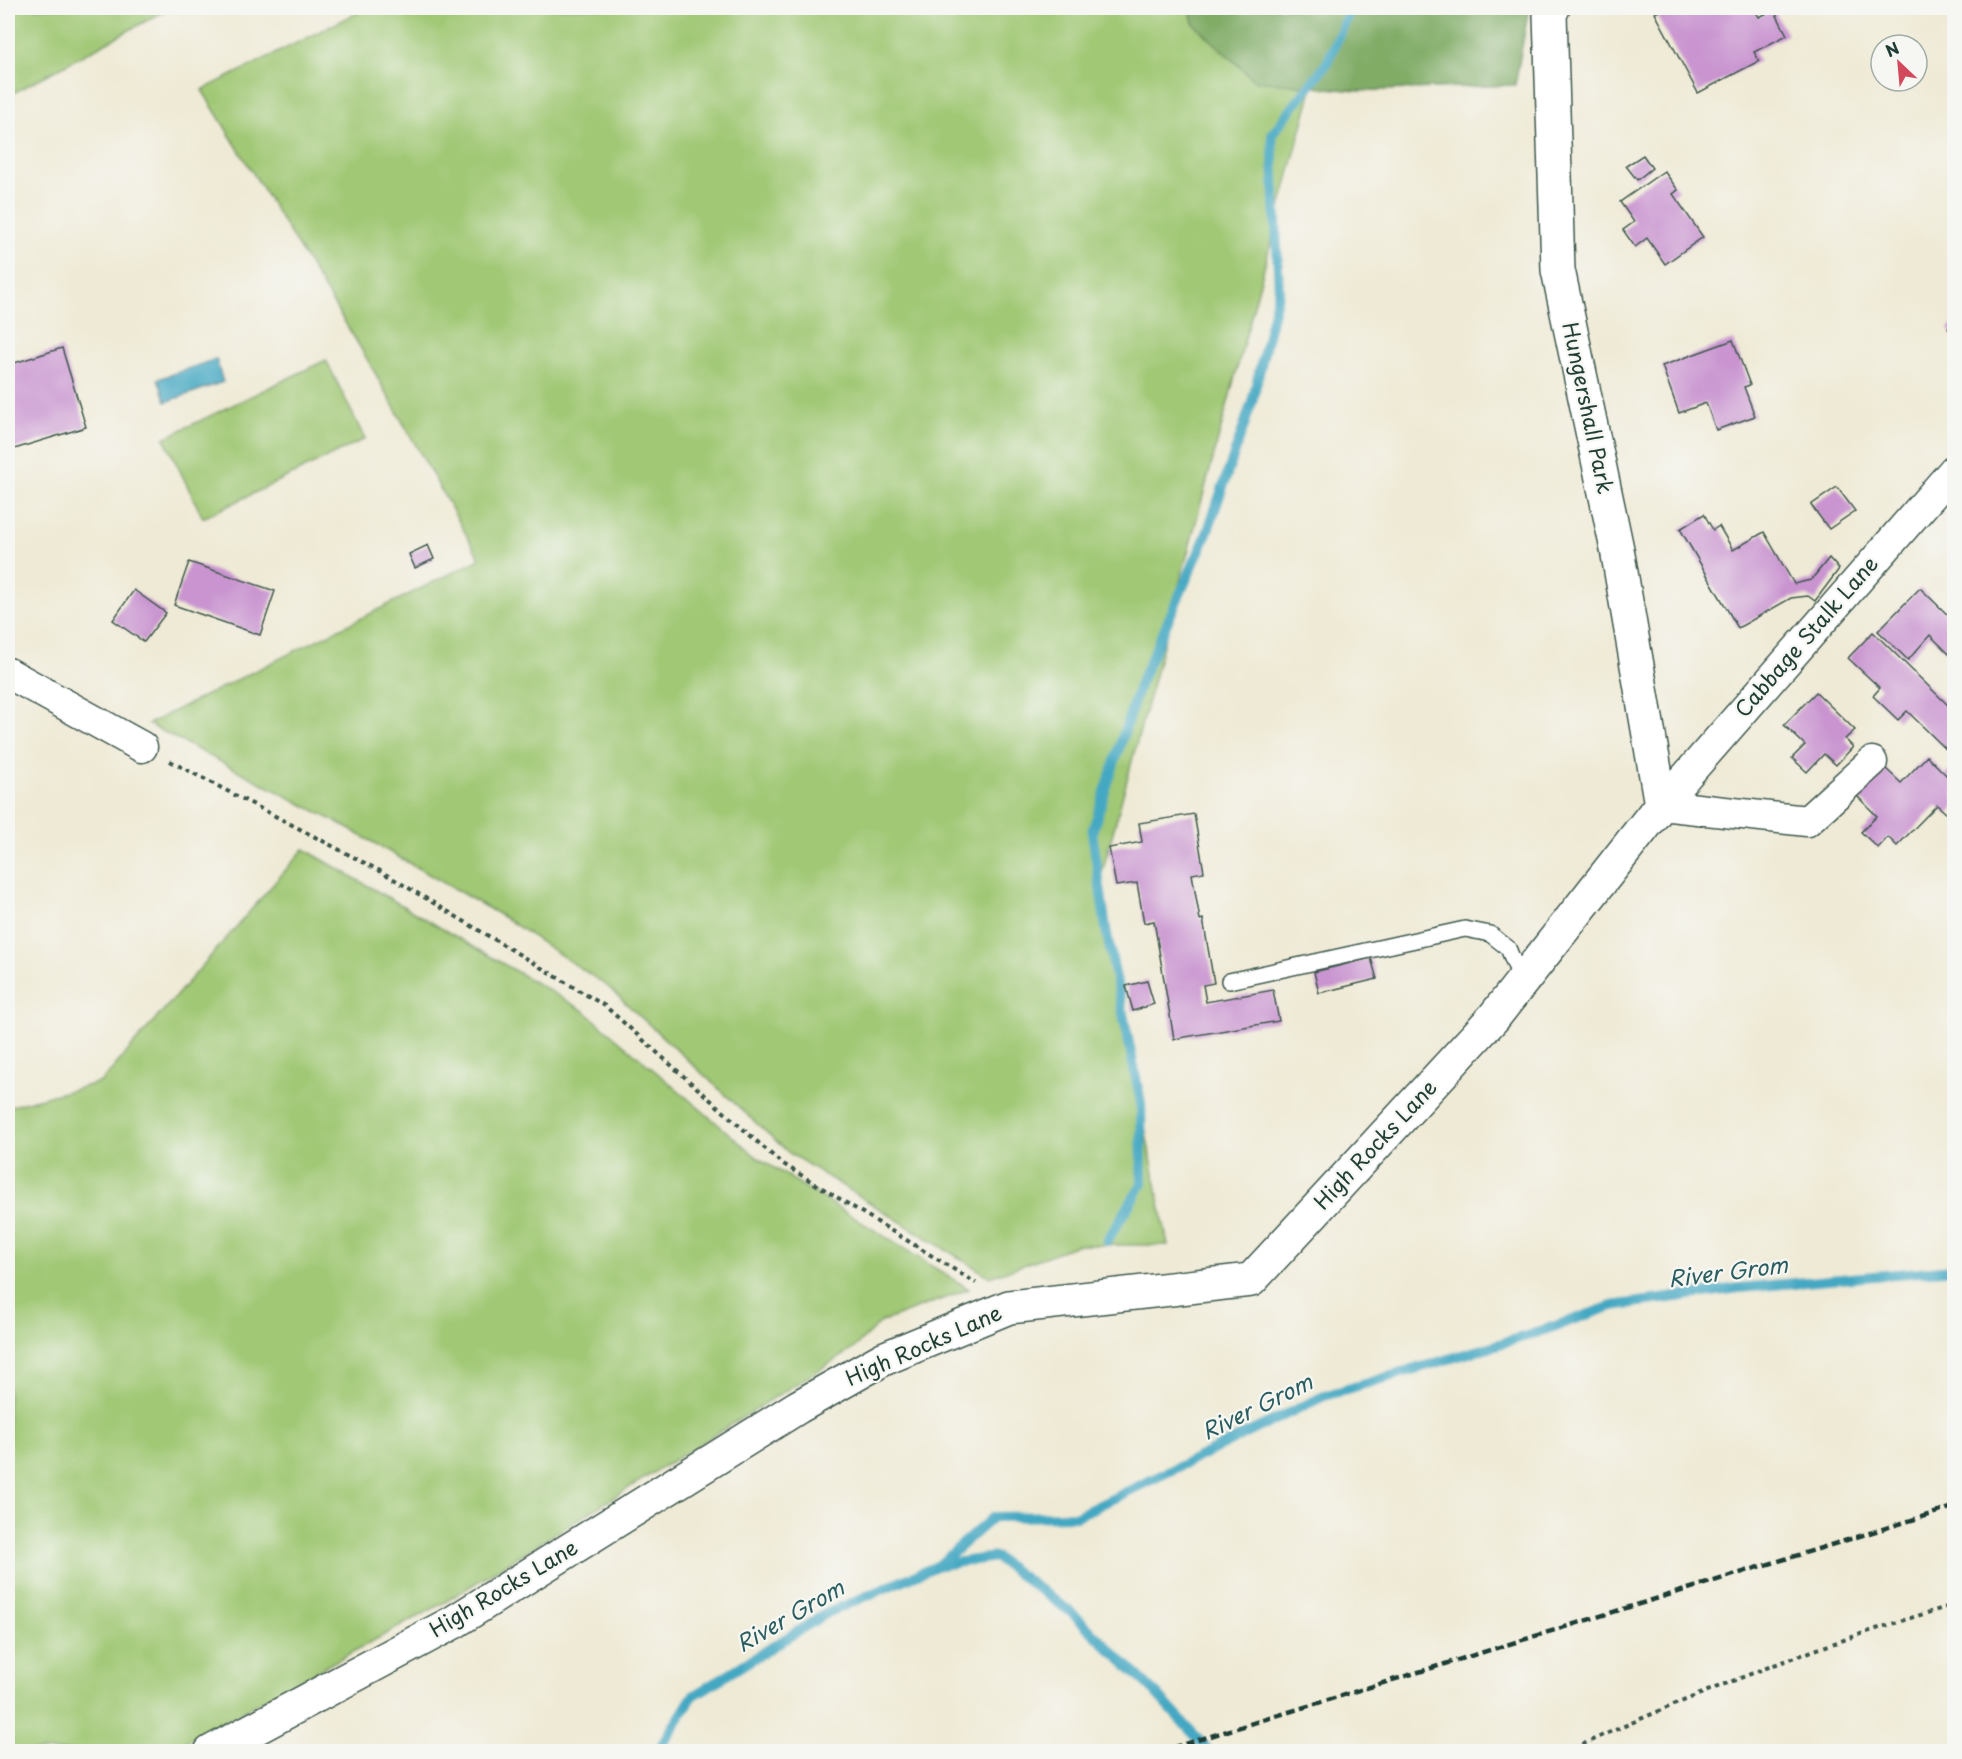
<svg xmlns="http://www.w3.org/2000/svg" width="1962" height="1759" viewBox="0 0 1962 1759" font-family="'Playpen Sans',sans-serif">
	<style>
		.green { fill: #a0c874; stroke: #608254; stroke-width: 1.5 }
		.forest { fill: #80ac66; stroke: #50744d; stroke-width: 1.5 }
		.water { fill: #44a8c3; stroke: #32727c; stroke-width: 1.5 }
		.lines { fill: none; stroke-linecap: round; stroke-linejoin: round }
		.stream { stroke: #44a8c3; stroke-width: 10 }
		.building { fill: #c994d0 }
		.service-casing { stroke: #3e574c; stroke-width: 18 }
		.minor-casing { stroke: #3e574c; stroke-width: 33 }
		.tertiary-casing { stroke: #3e574c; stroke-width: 36 }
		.path { stroke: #3e574c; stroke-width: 4; stroke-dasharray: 4.5 4.5; stroke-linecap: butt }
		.service { stroke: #fff; stroke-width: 15 }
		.minor { stroke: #fff; stroke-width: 30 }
		.tertiary { stroke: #fff; stroke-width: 33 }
		.rail { stroke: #1f3d34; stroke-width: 4.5; stroke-dasharray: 9 4.5; stroke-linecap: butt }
		.labels { text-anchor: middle; stroke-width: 4.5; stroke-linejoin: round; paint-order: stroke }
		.street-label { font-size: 21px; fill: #1f3d34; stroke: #f6f6f2 }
		.water-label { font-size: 22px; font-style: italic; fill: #2a5d5f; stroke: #f6f6f2 }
	</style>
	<rect width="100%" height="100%" fill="#f6f6f2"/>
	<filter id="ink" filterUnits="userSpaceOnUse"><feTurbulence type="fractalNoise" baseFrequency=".0167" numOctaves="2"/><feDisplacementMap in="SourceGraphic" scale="12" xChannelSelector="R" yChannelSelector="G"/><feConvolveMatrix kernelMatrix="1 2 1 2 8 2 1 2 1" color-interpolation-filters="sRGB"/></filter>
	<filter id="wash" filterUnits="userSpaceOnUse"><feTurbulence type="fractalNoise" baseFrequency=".008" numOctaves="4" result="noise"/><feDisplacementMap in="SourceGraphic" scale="24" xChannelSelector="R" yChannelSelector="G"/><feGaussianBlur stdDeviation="1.35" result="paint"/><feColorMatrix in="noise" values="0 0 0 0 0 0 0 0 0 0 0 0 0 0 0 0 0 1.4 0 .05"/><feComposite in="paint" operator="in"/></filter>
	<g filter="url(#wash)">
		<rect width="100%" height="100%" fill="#efead5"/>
		<g class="green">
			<polygon points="8,8 170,8 8,96"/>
			<polygon points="355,8 1278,8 1255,81 1313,85 1098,888 1168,1245 1077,1245 990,1277 789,1153 607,986 500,915 346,827 148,724 480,559 363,352 202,90 357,13"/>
			<polygon points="326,360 365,439 203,518 164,438"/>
			<polygon points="304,849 583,1010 758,1158 969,1289 881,1322 853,1349 445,1602 169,1751 8,1751 8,1107 101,1082"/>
		</g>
		<polygon class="forest" points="1190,8 1529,8 1515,85 1357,91 1255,81 1193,23"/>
		<polygon class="water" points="216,359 223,382 166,402 158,379"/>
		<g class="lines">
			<g class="stream">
				<polyline points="1107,1241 1142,1184 1141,1103 1106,929 1092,832 1140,683 1206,536 1252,402 1279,290 1272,134 1327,63 1351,8"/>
				<polyline points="940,1565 995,1557 1072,1613 1156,1693 1210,1752"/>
				<polyline points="657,1752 693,1696 827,1613 939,1565 993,1517 1077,1516 1324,1396 1533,1334 1612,1306 1739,1288 1954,1269"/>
			</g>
		</g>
		<g id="blocks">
			<g class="building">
				<polygon points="1665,8 1754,8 1759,17 1774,10 1787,35 1754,52 1759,61 1698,93 1655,13"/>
				<polygon points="1643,155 1652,168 1637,180 1626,166"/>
				<polygon points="1664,171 1678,190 1673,194 1703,237 1665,264 1647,238 1635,247 1623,230 1634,222 1620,202"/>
				<polygon points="1954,324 1954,339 1948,328"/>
				<polygon points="1733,340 1750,385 1744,387 1755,416 1716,430 1706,403 1679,413 1662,366"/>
				<polygon points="62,348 86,427 8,451 8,365"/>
				<polygon points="1837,487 1855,511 1829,529 1811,505"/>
				<polygon points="1704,514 1713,530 1719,526 1733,550 1764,532 1794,584 1811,580 1829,558 1839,569 1815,601 1808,596 1791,598 1738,628 1680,529"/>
				<polygon points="428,545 434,559 415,568 409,554"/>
				<polygon points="189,562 275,591 260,635 174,605"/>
				<polygon points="1920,588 1954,621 1954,649 1949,654 1930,635 1908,660 1878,631"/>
				<polygon points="134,590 166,613 144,642 113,620"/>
				<polygon points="1873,632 1954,711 1954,757 1907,711 1898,720 1873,696 1880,688 1848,658"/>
				<polygon points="1816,692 1855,730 1845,739 1853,747 1836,765 1824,754 1807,772 1792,758 1805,745 1784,725"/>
				<polygon points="1927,756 1946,775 1954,766 1954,808 1948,815 1937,805 1897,846 1888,837 1878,848 1861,832 1877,816 1856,795 1884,767 1901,783"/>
				<polygon points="1194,814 1204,872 1192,874 1200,920 1203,919 1214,983 1203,985 1206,1002 1273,990 1279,1021 1174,1039 1154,921 1144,923 1137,883 1116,886 1109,848 1142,842 1139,823"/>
				<polygon points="1371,958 1377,979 1319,993 1314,972"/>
				<polygon points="1147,981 1154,1004 1133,1011 1126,986"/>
			</g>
		</g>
	</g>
	<g filter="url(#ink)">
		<use href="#blocks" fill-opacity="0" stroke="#3e574c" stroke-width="1.5"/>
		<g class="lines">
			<defs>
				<polyline id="service" points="1229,981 1465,929 1490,934 1508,948 1522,982"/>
				<g id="minor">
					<polyline points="8,673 142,747"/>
					<polyline points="1661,805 1954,470"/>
					<polyline points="1661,805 1807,821 1872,762"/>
				</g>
				<polyline id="tertiary" points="211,1752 454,1622 798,1407 883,1359 1009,1307 1251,1280 1494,1017 1661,805 1617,549 1558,270 1550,14 1553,8"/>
			</defs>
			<use href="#service" class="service-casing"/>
			<use href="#minor" class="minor-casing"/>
			<use href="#tertiary" class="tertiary-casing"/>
			<g class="path">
				<polyline points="170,761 382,872 605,1006 780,1162 976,1283"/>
				<path d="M1566,1752C1691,1695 1822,1643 1954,1605"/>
			</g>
			<use href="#service" class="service"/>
			<use href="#minor" class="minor"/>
			<use href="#tertiary" class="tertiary"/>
			<polyline class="rail" points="1159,1752 1954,1507"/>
		</g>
	</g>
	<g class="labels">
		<g class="street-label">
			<text transform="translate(1587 408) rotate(78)" y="7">Hungershall Park</text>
			<text transform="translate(1807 637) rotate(-49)" y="7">Cabbage Stalk Lane</text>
			<text transform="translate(1376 1145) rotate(-47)" y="7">High Rocks Lane</text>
			<text transform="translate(924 1346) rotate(-24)" y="7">High Rocks Lane</text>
			<text transform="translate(504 1589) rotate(-31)" y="7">High Rocks Lane</text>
		</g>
		<g class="water-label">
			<text transform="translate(1728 1272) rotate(-7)" y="8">River Grom</text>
			<text transform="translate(1257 1407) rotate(-26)" y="8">River Grom</text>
			<text transform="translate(790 1616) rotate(-30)" y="8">River Grom</text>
		</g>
	</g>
	<rect width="1962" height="1759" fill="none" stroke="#f6f6f2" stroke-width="30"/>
	<g transform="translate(1899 63) rotate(334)"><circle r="28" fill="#f6f6f2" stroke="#a0aca6" stroke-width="1.5"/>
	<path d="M0-4.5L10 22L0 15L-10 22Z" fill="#d1495b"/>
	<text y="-9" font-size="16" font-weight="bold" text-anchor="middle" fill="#1f3d34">N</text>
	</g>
</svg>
